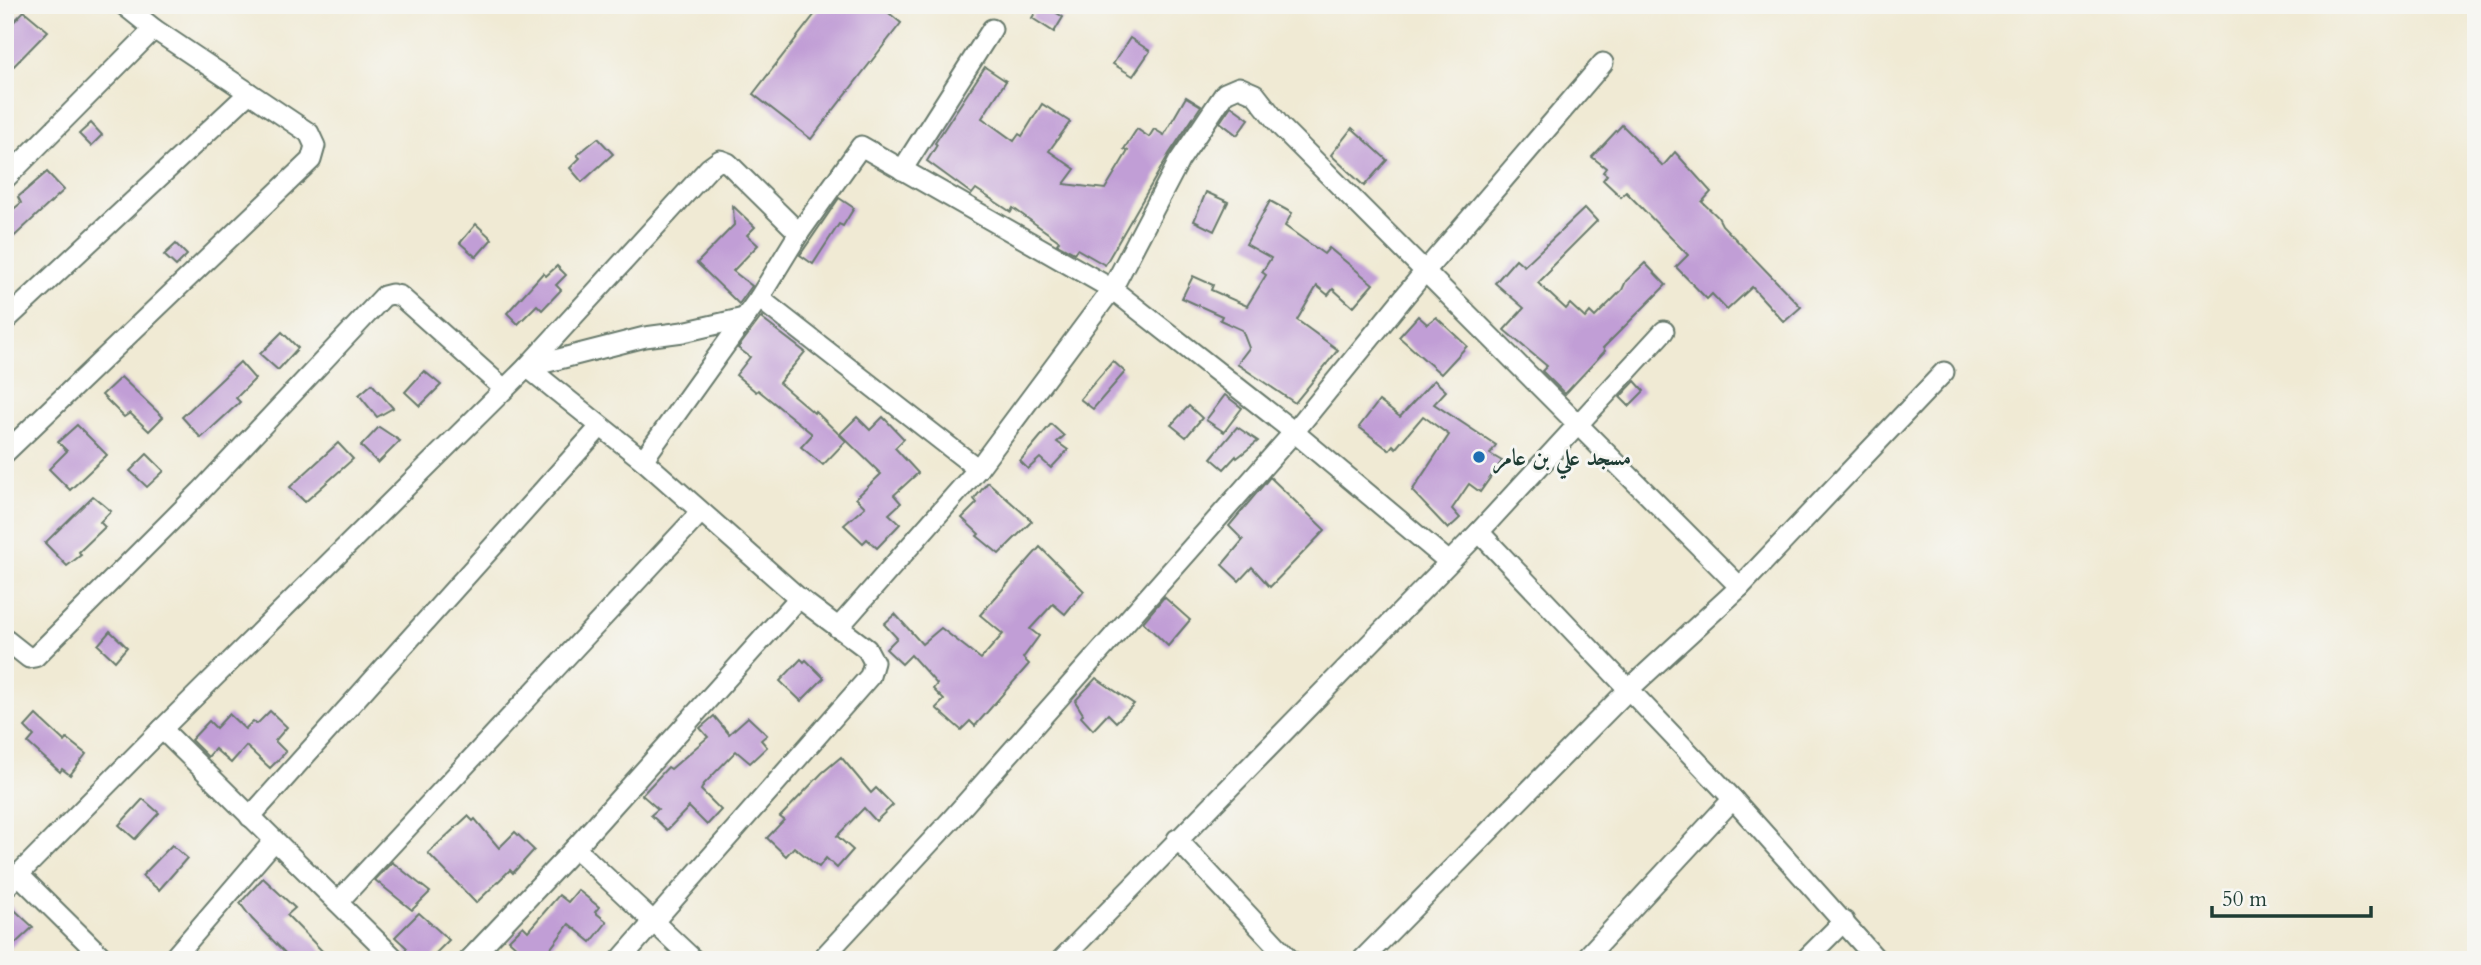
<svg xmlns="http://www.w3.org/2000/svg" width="2481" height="965" viewBox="0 0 2481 965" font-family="Cardo,Amiri,serif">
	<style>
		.building { fill: #c19ed6 }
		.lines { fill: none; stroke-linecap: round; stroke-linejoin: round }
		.street-casing { stroke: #687a6c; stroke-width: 23 }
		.street { stroke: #fff; stroke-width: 19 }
		.poi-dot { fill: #1f6fb2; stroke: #f6f6f2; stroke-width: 2.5 }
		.labels { text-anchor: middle; stroke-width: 6; stroke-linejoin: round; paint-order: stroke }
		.poi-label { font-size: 23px; font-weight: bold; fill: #1f3d34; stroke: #f6f6f2; text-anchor: start }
	</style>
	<rect width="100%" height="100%" fill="#f6f6f2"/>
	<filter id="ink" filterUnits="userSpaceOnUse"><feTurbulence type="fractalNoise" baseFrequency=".0143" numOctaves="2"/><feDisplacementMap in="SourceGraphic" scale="14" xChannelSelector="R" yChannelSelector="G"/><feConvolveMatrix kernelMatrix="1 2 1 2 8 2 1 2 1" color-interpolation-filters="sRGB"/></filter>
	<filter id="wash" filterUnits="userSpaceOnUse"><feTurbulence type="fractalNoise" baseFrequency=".00686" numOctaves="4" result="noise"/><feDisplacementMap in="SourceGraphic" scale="28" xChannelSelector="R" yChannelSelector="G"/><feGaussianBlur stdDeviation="1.57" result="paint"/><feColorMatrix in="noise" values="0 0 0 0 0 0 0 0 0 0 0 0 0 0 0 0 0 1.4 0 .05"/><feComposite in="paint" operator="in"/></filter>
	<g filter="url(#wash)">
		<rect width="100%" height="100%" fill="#f0ead4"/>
		<g id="blocks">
			<g class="building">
				<polygon points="822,5 879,5 901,23 811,139 753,94"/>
				<polygon points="1040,5 1044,5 1063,17 1054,32 1032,18"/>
				<polygon points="24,11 48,31 5,75 5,31"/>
				<polygon points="1130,38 1150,51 1133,76 1113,64"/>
				<polygon points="985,67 1006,81 982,118 1014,141 1019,134 1022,136 1042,104 1070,122 1049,151 1075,169 1064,184 1105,189 1128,151 1124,149 1137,129 1149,137 1154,129 1164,135 1186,97 1201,106 1169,154 1105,265 1077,249 1074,253 1057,244 1059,241 1013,208 1011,212 976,189 972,194 927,161 937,145 935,143"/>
				<polygon points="1231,106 1249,119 1237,135 1220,122"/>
				<polygon points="91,123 102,135 91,146 79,134"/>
				<polygon points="1622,125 1663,166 1675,152 1711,192 1702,202 1718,217 1722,225 1801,307 1784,322 1752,287 1727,310 1712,294 1707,299 1676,267 1688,255 1626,192 1621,197 1603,180 1607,175 1603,172 1606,168 1592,157"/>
				<polygon points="1352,128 1387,160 1364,186 1331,155"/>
				<polygon points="598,138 613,154 582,182 570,168 580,158 577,155"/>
				<polygon points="47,172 64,190 5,245 5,216 21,203 18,197"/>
				<polygon points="1206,192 1228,202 1214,231 1194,221"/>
				<polygon points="839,198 854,208 843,226 839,224 813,264 800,255"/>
				<polygon points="1270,201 1292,213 1285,226 1324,254 1329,248 1373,284 1353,307 1333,289 1328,295 1317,286 1297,320 1338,350 1295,403 1237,364 1249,348 1242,330 1220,320 1222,316 1182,298 1193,276 1213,285 1211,290 1247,306 1266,275 1262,272 1271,258 1246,244"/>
				<polygon points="733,206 755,227 747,235 758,245 733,271 752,286 739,304 697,263 734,225"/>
				<polygon points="1585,208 1597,221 1550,268 1551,270 1538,283 1566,309 1570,304 1585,318 1590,312 1595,317 1622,290 1626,281 1645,263 1666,285 1603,348 1605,351 1565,394 1542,371 1547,366 1504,330 1524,308 1495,283 1516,259 1524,266"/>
				<polygon points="476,224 492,239 476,257 460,243"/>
				<polygon points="176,244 187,255 176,266 164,255"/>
				<polygon points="557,266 566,275 556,285 561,290 542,310 537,305 518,324 507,313 543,273 546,276"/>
				<polygon points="762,316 763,317 762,319 805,352 779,383 814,413 815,411 846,441 823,465 801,447 811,436 811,433 758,390 756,392 736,375 750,357 738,348"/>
				<polygon points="1418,316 1427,324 1436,317 1467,346 1441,374 1399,337"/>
				<polygon points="282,332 298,348 278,370 260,354"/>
				<polygon points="1113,361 1125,372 1093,409 1080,399"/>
				<polygon points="240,362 255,379 236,398 240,402 201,438 182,417"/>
				<polygon points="424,371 441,385 420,406 405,392"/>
				<polygon points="121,377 163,417 149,431 130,413 124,417 102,395"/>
				<polygon points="1434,380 1446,391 1434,404 1496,445 1490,454 1502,461 1480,492 1469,484 1452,509 1460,518 1448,529 1412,491 1449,435 1423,416 1396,448 1393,445 1389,450 1359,427 1379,401 1400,417"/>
				<polygon points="1635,381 1644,391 1629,406 1620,397"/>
				<polygon points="372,384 393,408 377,417 359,395"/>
				<polygon points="1225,395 1242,408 1224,432 1206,420"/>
				<polygon points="1189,406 1202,418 1186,437 1171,425"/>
				<polygon points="857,417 870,430 883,417 904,439 895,448 918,473 894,495 901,503 889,514 900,524 877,548 867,539 863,543 844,525 865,507 856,498 881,474 840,434"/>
				<polygon points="1051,424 1064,436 1057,442 1068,450 1051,468 1040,458 1028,469 1020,461"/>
				<polygon points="77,425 107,455 70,490 49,469 67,451 58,442"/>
				<polygon points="379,427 400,441 378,463 361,446"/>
				<polygon points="1237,427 1258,441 1237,458 1236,456 1224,469 1211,458"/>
				<polygon points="338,443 353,459 305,502 290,487"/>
				<polygon points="147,454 164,471 147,487 130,471"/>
				<polygon points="1270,477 1325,530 1270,587 1252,567 1239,581 1222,565 1243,540 1229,526"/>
				<polygon points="988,482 1032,521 999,554 977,536 979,534 962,518 977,503 974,499"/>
				<polygon points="93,496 111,511 100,522 105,527 79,552 81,555 67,566 45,543"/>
				<polygon points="1040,547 1084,591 1065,614 1053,604 1030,629 1039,636 1023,658 1029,664 975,726 970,721 961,730 936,708 944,700 933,689 937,684 911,655 902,664 886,649 897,638 884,624 895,614 922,644 941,628 981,659 1003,634 980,615"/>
				<polygon points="1164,597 1190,620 1168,646 1143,622"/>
				<polygon points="110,631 127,647 115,661 98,645"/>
				<polygon points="801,659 804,662 806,660 824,678 801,701 780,681"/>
				<polygon points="1096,678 1134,704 1116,722 1108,714 1093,730 1081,717 1083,714 1075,701"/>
				<polygon points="270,711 287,727 275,741 286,752 270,768 246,746 231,763 215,749 208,757 191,740 209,721 216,728 229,714 245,729 253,721 257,724"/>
				<polygon points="36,715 65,742 67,739 86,754 70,775 62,769 60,772 28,743 34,736 25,727"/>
				<polygon points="714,716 729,734 748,717 767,735 761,740 767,747 750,763 736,751 704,784 701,790 721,810 707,825 689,807 667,830 651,815 658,809 642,795 668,767 671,769 708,737 700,728"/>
				<polygon points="841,757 871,793 876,788 893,805 876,821 864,808 837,836 853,850 837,868 826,858 819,867 794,847 786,856 767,838 784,820 780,817 822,773"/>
				<polygon points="143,799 159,813 135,839 119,825"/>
				<polygon points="468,816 473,821 475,819 499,848 515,832 534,850 513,873 510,870 476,903 428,853"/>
				<polygon points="172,845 187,858 159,890 142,876"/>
				<polygon points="392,862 430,892 412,910 375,880"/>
				<polygon points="263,878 295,908 287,915 331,960 292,960 252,919 240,903"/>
				<polygon points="578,890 599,907 595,912 607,922 591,942 569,924 542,960 531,960 509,940 523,926 528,931 559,895 568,902"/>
				<polygon points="5,901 33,927 5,953"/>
				<polygon points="419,913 449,940 429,960 414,960 405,950 407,948 395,937"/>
			</g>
		</g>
	</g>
	<g filter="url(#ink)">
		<use href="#blocks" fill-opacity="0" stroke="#687a6c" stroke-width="2"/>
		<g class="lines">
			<defs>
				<g id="street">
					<polyline points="902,170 992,29"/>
					<polyline points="5,179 154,29"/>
					<polyline points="759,298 978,469"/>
					<polyline points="5,321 249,93"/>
					<polyline points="527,367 643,460 799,598 867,649 874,662 870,676 620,960"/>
					<polyline points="528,367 645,337 683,332 744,318"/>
					<polyline points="5,453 311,160 315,146 309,133 154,29 124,5"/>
					<polyline points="643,460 759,298 799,233 861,146 1112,289 1294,432 1449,562"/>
					<polyline points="1479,532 1733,799 1877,960"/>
					<polyline points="838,628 978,469 1112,289 1179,161 1225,93 1239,87 1255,94 1281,127 1740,587"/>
					<polyline points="5,639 29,658 35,657 201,491 384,296 392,294 400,296 503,388"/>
					<polyline points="162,729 396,960"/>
					<polyline points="250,817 600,427"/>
					<polyline points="1177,839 1290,960"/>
					<polyline points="575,848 694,960"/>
					<polyline points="18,874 105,960"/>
					<polyline points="5,888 162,729 527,367 709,168 720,160 728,163 799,233"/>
					<polyline points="338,902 701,512"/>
					<polyline points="172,960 274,841"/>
					<polyline points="469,960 575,848 799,598"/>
					<polyline points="821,960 950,821 1294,432 1426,270 1603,63"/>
					<polyline points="1061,960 1479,532 1664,331"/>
					<polyline points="1362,960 1628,690 1740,587 1944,372"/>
					<polyline points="1584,960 1733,799"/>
					<polyline points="1805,960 1844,921"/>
				</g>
			</defs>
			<use href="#street" class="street-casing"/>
			<use href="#street" class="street"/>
		</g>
	</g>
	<circle class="poi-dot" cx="1479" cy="457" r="7"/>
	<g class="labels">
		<g class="poi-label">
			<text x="1493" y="465">مسجد علي بن عامر</text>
		</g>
	</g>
	<rect width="2481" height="965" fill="none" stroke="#f6f6f2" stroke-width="28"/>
	<path d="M2212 906v10h159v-10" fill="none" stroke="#1f3d34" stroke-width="3.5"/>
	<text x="2222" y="906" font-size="21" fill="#1f3d34" stroke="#f6f6f2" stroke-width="5" paint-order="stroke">50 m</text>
</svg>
